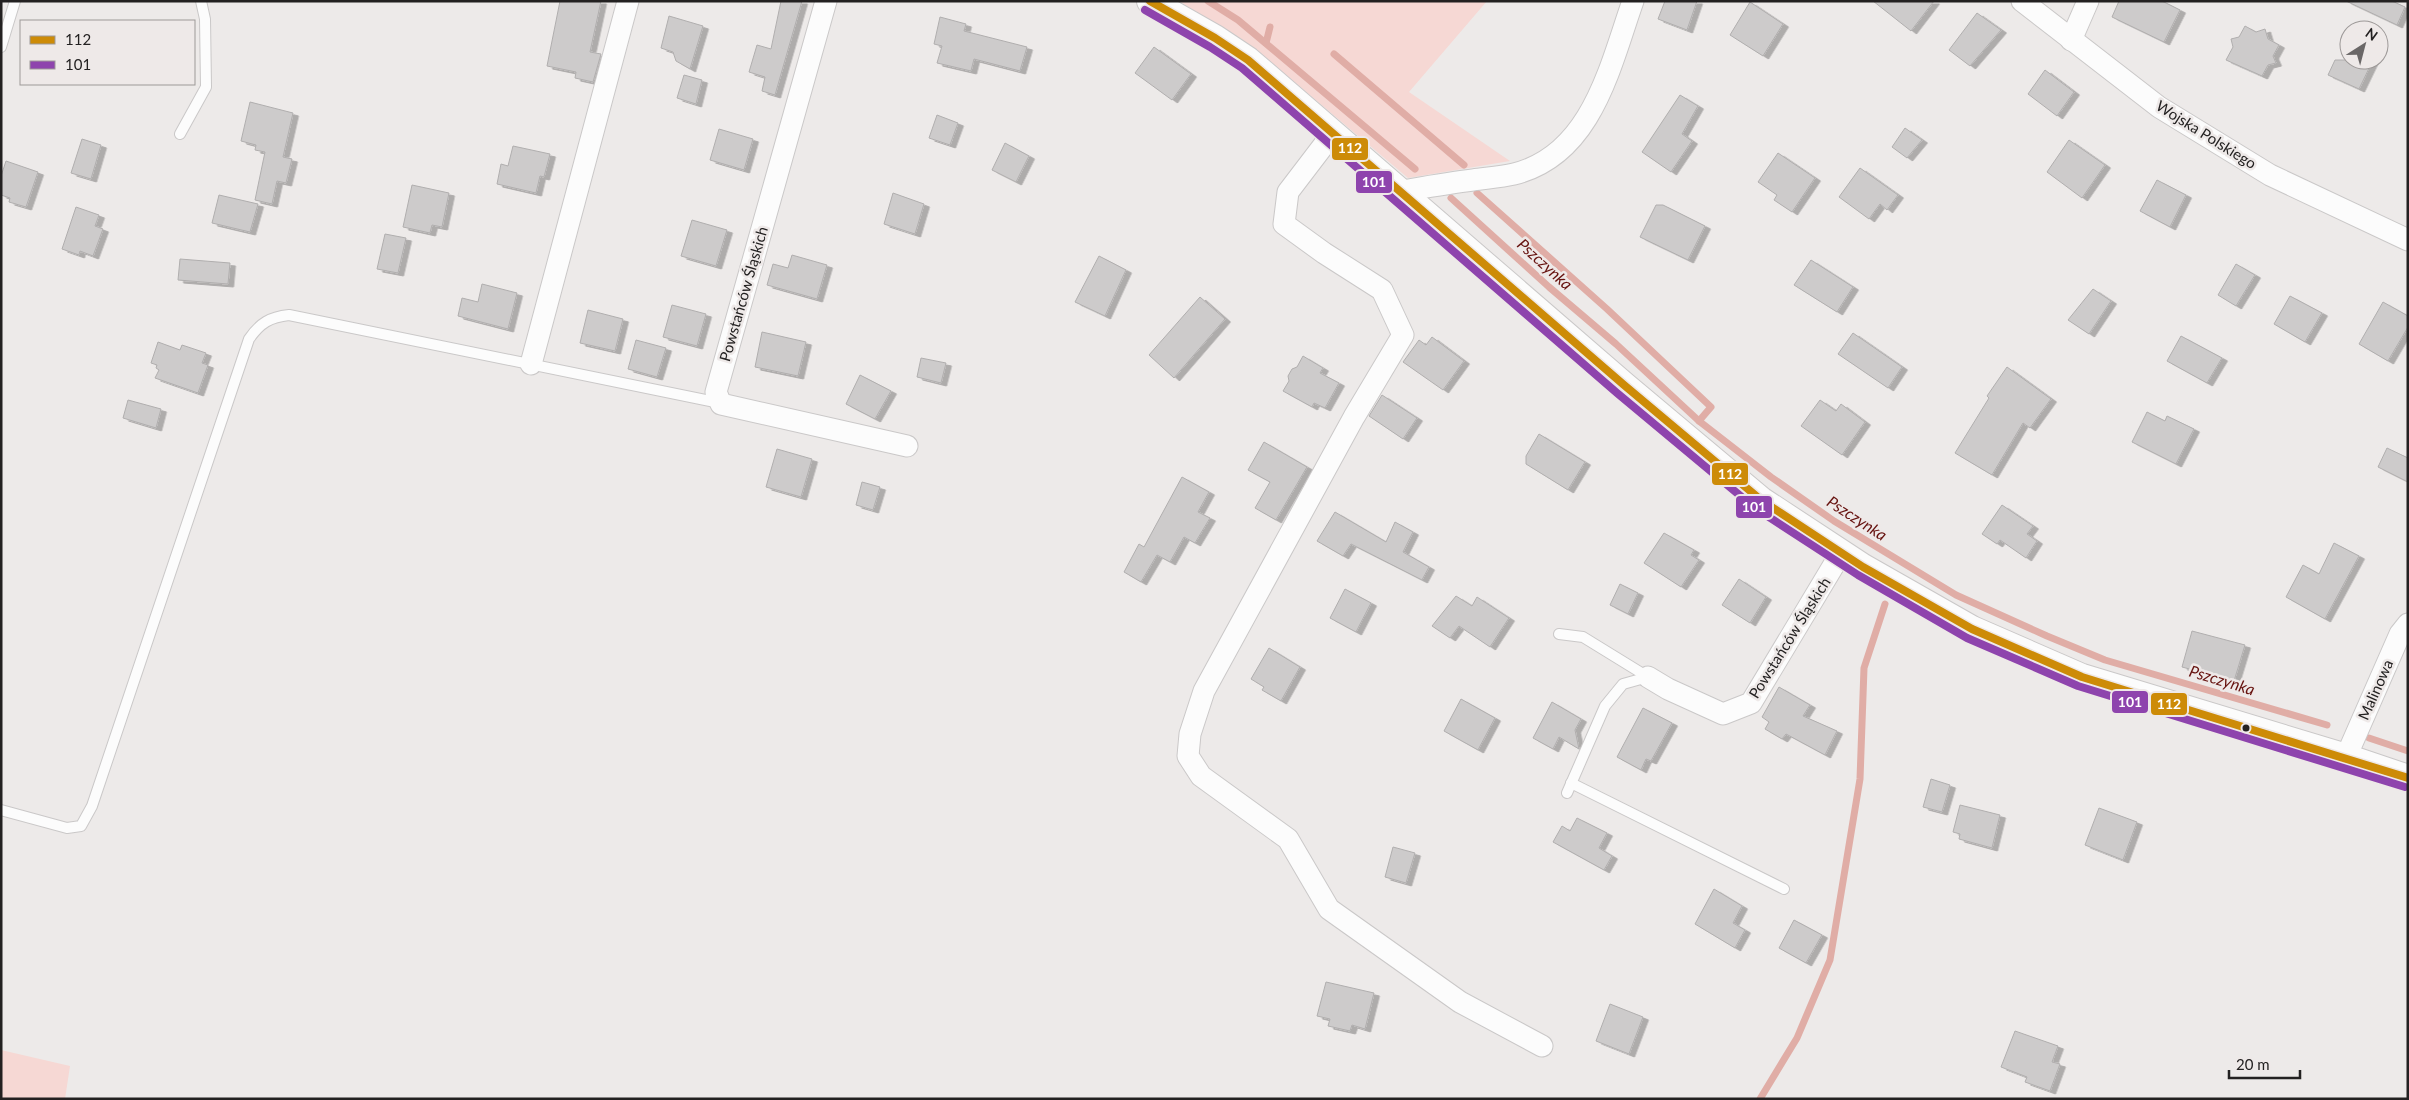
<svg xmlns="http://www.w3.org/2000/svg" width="2409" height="1100" viewBox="0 0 2409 1100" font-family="Lato,sans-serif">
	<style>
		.green { fill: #f6d8d4 }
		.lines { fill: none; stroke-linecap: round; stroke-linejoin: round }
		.stream { stroke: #e0ada6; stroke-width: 7 }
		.building { fill: #cdcbcb; stroke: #b0aeae; filter: url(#shadow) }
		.service-casing { stroke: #cac8c8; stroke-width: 12 }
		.minor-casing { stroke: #cac8c8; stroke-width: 23 }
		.tertiary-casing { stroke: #cac8c8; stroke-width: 28 }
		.service { stroke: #fcfcfc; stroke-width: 10 }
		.minor { stroke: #fcfcfc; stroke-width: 21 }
		.tertiary { stroke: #fcfcfc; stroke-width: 26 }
		.bus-1-casing { stroke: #eee9e8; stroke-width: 11 }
		.bus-2-casing { stroke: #eee9e8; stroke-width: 11 }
		.bus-1 { stroke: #cd8b07; stroke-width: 8 }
		.bus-2 { stroke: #8e44ad; stroke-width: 8 }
		.bus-dot { fill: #232121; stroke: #eee9e8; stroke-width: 2 }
		.labels { text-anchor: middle; stroke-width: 5; stroke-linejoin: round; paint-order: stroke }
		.street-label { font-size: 15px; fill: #232121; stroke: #eee9e8 }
		.water-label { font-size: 16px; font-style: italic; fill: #66120f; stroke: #eee9e8 }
		.line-badge { stroke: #eee9e8; stroke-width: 2 }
		.badge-label { font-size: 14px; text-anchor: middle; font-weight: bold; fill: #fff }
	</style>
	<defs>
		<filter id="shadow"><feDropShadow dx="5.5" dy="3" stdDeviation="0" flood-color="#0004"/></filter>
	</defs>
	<rect width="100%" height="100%" fill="#edeae9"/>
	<g class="green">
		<polygon points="1179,1 1487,1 1409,92 1510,161 1408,178 1260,53"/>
		<polygon points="1,1050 70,1066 65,1099 1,1099"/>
	</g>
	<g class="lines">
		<g class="stream">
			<polyline points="1208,1 1238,20 1415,169"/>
			<polyline points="1266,43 1270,27"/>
			<polyline points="1334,54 1464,165"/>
			<polyline points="1477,193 1607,309 1711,407 1699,421"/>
			<polyline points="1451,198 1549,287 1616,344 1699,421 1771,477 1834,521 1956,595 2047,636 2105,660 2327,725"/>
			<polyline points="2369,738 2408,751"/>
			<polyline points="1760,1099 1797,1038 1830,960 1860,779 1864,668 1885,604"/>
		</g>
	</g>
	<g class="building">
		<polygon points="560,1 601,1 590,52 601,54 593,82 575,78 576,72 547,66"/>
		<polygon points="781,1 802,1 775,95 762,91 765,77 749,72 757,45 771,49"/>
		<polygon points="1665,1 1697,1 1687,30 1658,19"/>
		<polygon points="1873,1 1934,1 1911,31"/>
		<polygon points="2119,1 2162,1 2180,10 2164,42 2112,17"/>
		<polygon points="2346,1 2392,1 2405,7 2397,25"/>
		<polygon points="1750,2 1783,24 1763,56 1730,35"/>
		<polygon points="1977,13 2001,30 1970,66 1949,50"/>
		<polygon points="669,16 703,26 690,69 676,61 673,52 661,48"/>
		<polygon points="940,17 966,24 964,31 1027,47 1020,71 974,59 971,71 937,63 942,46 934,44"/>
		<polygon points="2245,26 2256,32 2265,29 2268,39 2279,45 2273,56 2276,63 2268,65 2262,76 2226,60 2233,47 2231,39 2239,37"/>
		<polygon points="1154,47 1191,74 1172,100 1135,73"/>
		<polygon points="2335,60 2373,60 2359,89 2328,75"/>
		<polygon points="2045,70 2074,92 2057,116 2028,94"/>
		<polygon points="684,75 702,80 696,104 677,98"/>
		<polygon points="1680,95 1698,106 1682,134 1692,141 1671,172 1642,152"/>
		<polygon points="250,102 293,113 283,157 292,159 286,183 277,181 272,204 255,200 265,152 255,150 256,145 241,141"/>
		<polygon points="937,115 958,123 950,145 929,138"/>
		<polygon points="1905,128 1922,140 1907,158 1892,147"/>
		<polygon points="719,129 753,139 744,170 710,160"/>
		<polygon points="82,139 101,145 91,179 71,173"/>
		<polygon points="2069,140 2105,165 2082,198 2047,172"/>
		<polygon points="1005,143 1029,156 1016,182 992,170"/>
		<polygon points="513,146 550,154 544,177 540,176 536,193 497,184 501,164 508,166"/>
		<polygon points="1778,153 1815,178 1792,212 1774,200 1777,195 1758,182"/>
		<polygon points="6,161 38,172 26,207 9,202 10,198 1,195 1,176"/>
		<polygon points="1860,168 1898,195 1887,210 1880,204 1869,219 1839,197"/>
		<polygon points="2157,180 2186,195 2170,227 2140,211"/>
		<polygon points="412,185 449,193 442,227 432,225 430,233 403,227"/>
		<polygon points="893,193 924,204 915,234 884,224"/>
		<polygon points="219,195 258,204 250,232 212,223"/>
		<polygon points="1656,205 1663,205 1705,226 1688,260 1640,237"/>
		<polygon points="76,207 99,215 95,226 103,229 93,256 80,251 79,255 62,249"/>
		<polygon points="692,220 727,230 716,266 681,256"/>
		<polygon points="385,234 406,238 398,273 377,269"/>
		<polygon points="792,255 827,265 817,299 767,285 773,264 788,268"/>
		<polygon points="1099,256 1126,270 1105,316 1075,302"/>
		<polygon points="180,259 230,263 228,284 178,280"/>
		<polygon points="1811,260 1853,287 1837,312 1794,285"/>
		<polygon points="2236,264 2255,275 2236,306 2218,295"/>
		<polygon points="482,284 517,293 508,329 458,316 462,298 478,302"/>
		<polygon points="2093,289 2111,301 2089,334 2068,320"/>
		<polygon points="2290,296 2322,313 2305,342 2274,324"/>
		<polygon points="1200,297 1225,319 1174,378 1149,355"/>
		<polygon points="2383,302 2408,316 2408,327 2388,361 2359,344"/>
		<polygon points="672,305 706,314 697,346 663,337"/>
		<polygon points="588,310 623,319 615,351 580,343"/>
		<polygon points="762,332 806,342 798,376 755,367"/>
		<polygon points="1853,333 1902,367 1888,388 1838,354"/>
		<polygon points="2181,336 2222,358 2207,383 2167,361"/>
		<polygon points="1432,337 1464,361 1443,390 1403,362 1419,340 1426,345"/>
		<polygon points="636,340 666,348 657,377 628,369"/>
		<polygon points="158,342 180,350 182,345 206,353 202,363 208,365 198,393 155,378 159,370 156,368 157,365 151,363"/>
		<polygon points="1303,356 1323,368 1320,373 1339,383 1325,408 1314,403 1312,407 1283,391 1289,381 1288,376 1292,369 1297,367"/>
		<polygon points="921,358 946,363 941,383 917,377"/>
		<polygon points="2007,367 2051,399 2030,428 2023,423 1992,475 1955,453 1989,398 1987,396"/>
		<polygon points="860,375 891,391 875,419 846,404"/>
		<polygon points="1382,395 1417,418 1403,439 1369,416"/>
		<polygon points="128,400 161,409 156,428 123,418"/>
		<polygon points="1820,400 1836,411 1841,404 1865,422 1842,455 1801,426"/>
		<polygon points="2147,412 2165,421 2167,416 2194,429 2176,464 2132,442"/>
		<polygon points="1539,434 1585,462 1568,490 1526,464 1526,456"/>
		<polygon points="1264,442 1307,467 1276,520 1255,508 1270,482 1248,470"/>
		<polygon points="2387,448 2408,458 2408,482 2378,467"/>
		<polygon points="777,449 812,459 801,497 766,487"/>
		<polygon points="1182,477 1209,492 1198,512 1210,518 1195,543 1184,537 1170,562 1157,555 1141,582 1124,572 1139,544 1144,547"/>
		<polygon points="862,482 880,487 873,510 856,505"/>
		<polygon points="2002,505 2033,526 2027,534 2037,541 2026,558 2000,540 1997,544 1982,534"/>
		<polygon points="1335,512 1386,542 1395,522 1413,532 1403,552 1429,567 1422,580 1351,544 1343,556 1317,541"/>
		<polygon points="1664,533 1694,550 1691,555 1699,560 1681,587 1644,563"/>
		<polygon points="2334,543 2359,556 2325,619 2286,597 2303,565 2319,574"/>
		<polygon points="1739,579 1766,597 1750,623 1722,605"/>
		<polygon points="1620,584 1638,593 1628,614 1610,605"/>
		<polygon points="1345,589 1371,603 1356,632 1330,618"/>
		<polygon points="1456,596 1472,606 1477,597 1509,618 1490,647 1459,626 1450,638 1432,626"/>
		<polygon points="2192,631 2245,645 2234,681 2182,667"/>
		<polygon points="1269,648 1300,667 1281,701 1262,690 1264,687 1251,679"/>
		<polygon points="1779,687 1810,705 1803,716 1837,731 1825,755 1786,734 1782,739 1765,729 1769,722 1762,717"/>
		<polygon points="1461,699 1495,718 1478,750 1444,731"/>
		<polygon points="1552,702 1581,719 1575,730 1579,749 1559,737 1553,749 1533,738"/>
		<polygon points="1643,708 1672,723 1651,761 1646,759 1641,770 1617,757"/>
		<polygon points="1931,779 1950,785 1942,812 1923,807"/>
		<polygon points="1960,805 2000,815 1992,848 1959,839 1960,834 1953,832"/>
		<polygon points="2099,808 2137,822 2123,860 2085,845"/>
		<polygon points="1577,818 1607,833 1599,848 1612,856 1604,870 1553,842 1562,826 1570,831"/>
		<polygon points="1393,847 1415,853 1406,883 1385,877"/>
		<polygon points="1714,889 1742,906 1733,923 1745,930 1735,948 1695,924"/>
		<polygon points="1794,920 1822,935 1806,963 1779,948"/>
		<polygon points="1326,982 1374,993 1365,1029 1352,1025 1350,1031 1328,1026 1330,1019 1317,1016"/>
		<polygon points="1610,1004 1643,1017 1629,1054 1596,1041"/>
		<polygon points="2015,1031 2058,1046 2052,1062 2060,1064 2050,1091 2025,1082 2027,1077 2001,1067"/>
	</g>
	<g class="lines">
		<defs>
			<g id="service">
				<polyline points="1,47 15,1"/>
				<polyline points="180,134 206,87 205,19 201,1"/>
				<polyline points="1559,634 1583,637 1648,677"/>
				<polyline points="1571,783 1784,889"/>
				<polyline points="1567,793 1605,706 1623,684 1648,677"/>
				<path d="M1,810L67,828L81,826L92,806L249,339C260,323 270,317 289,315L720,403"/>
			</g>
			<g id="minor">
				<polyline points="826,1 716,392 721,404 907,446"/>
				<polyline points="2022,1 2159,107 2270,175 2408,240"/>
				<polyline points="2071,40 2088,1"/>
				<polyline points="1333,133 1288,192 1284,224 1324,253 1382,290 1403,335 1354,417 1204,691 1190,734 1188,756 1201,776 1288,839 1329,909 1460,1002 1542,1046"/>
				<path d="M1402,191C1426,187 1449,183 1473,180C1487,178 1501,177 1514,174C1592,155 1610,66 1633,1"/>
				<polyline points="531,364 628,1"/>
				<polyline points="1648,677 1668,689 1723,714 1751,703 1841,553"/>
				<polyline points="2346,757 2400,634 2408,624"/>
			</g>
			<polyline id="tertiary" points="1150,1 1215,38 1248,60 1624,385 1761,500 1863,567 1972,629 2082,677 2346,757 2408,778"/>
		</defs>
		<use href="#service" class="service-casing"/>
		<use href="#minor" class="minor-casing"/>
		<use href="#tertiary" class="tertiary-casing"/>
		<use href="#service" class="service"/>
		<use href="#minor" class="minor"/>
		<use href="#tertiary" class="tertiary"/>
		<defs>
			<polyline id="bus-1" points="1150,1 1215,38 1248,60 1624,385 1761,500 1863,567 1972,629 2082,677 2408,778"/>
			<polyline id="bus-2" points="1145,10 1210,47 1242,68 1617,393 1755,508 1858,575 1967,638 2078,686 2405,787"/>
		</defs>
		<use href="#bus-1" class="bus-1-casing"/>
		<use href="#bus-2" class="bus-2-casing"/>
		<use href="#bus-1" class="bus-1"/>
		<use href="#bus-2" class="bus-2"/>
	</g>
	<circle class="bus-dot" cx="2246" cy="728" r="4.5"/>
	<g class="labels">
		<g class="street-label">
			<text transform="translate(2206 135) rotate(32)" y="5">Wojska Polskiego</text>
			<text transform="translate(744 294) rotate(-74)" y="5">Powstańców Śląskich</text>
			<text transform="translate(1790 638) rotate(-58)" y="5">Powstańców Śląskich</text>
			<text transform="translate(2376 690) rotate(-66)" y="5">Malinowa</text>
		</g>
		<g class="water-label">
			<text transform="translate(1545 264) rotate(42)" y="6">Pszczynka</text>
			<text transform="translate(1857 518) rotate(33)" y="6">Pszczynka</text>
			<text transform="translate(2222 680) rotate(17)" y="6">Pszczynka</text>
		</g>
	</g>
	<g class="line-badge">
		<rect x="1331" y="137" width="38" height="24" rx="5" fill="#cd8b07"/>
		<rect x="1355" y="170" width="38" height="24" rx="5" fill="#8e44ad"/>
		<rect x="1711" y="462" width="38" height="24" rx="5" fill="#cd8b07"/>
		<rect x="1735" y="495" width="38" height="24" rx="5" fill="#8e44ad"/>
		<rect x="2111" y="690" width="38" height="24" rx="5" fill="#8e44ad"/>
		<rect x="2150" y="692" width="38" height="24" rx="5" fill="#cd8b07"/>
	</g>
	<g class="badge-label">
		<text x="1350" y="153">112</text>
		<text x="1374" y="187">101</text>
		<text x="1730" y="479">112</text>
		<text x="1754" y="512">101</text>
		<text x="2130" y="707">101</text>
		<text x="2169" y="709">112</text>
	</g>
	<rect width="2409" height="1100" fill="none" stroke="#232121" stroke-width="5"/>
	<rect x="20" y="20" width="175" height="65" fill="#eee9e8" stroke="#9d9998"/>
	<rect x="30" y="36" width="25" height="8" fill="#cd8b07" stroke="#9d9998"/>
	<text x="65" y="45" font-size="15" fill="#232121">112</text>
	<rect x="30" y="61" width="25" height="8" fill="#8e44ad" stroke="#9d9998"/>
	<text x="65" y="70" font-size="15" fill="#232121">101</text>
	<g transform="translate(2364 45) rotate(36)"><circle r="24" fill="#eee9e8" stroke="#9d9998"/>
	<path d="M0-4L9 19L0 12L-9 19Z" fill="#6a6767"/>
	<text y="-8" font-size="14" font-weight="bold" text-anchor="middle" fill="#232121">N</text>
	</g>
	<path d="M2229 1070v8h71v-8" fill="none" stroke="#232121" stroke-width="2.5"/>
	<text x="2236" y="1070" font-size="15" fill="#232121" stroke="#eee9e8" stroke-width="4" paint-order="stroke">20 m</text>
</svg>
